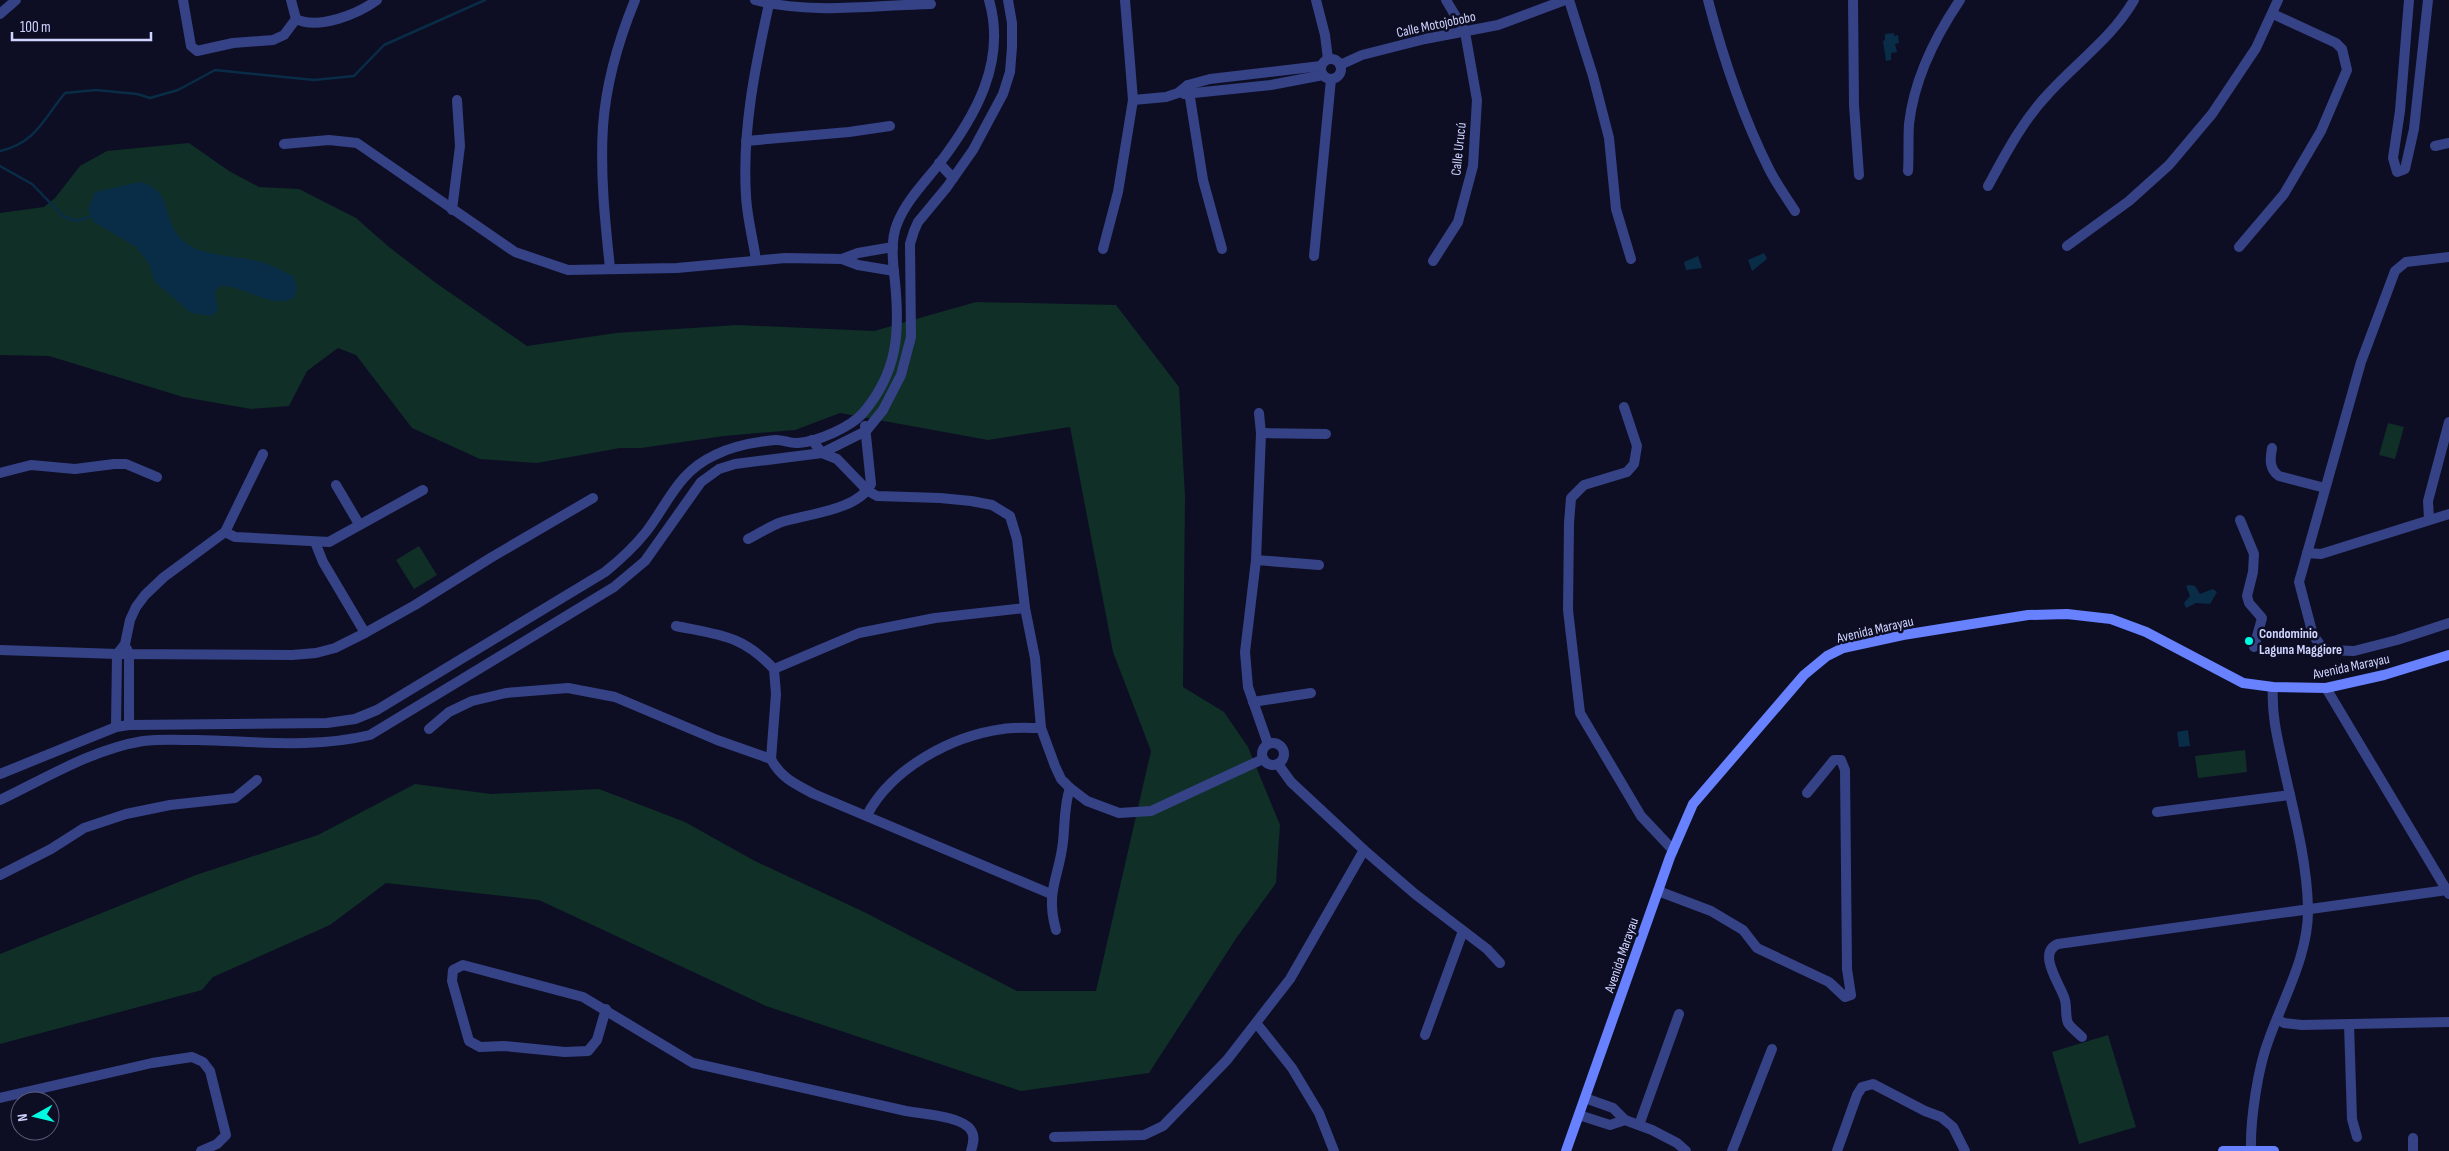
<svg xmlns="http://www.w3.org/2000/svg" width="2449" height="1151" viewBox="0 0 2449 1151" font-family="'Sofia Sans Condensed',sans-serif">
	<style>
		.green { fill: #102f27 }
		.water { fill: #092c47 }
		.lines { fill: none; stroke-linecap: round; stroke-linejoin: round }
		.stream { stroke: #092c47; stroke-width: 2.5 }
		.street { stroke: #364286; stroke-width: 10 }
		.secondary { stroke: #6781ff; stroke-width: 10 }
		.poi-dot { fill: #00fbe3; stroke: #0d0e24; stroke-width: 2 }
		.labels { text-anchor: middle; stroke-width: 5; stroke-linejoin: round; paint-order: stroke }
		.street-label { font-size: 14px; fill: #d0d4ff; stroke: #0d0e24 }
		.poi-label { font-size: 14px; font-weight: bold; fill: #d0d4ff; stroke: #0d0e24; text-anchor: start }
	</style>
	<rect width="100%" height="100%" fill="#0d0e24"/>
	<g class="green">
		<polygon points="189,143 229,171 259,187 299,189 356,218 389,247 436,283 527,346 616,333 738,325 874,331 976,302 1116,305 1179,387 1185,497 1183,687 1224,712 1248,747 1280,825 1276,883 1235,940 1149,1073 1021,1091 766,1006 539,900 386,883 330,925 213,977 202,990 0,1044 0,954 196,875 318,835 415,784 491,794 599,789 685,822 753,860 864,912 1017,991 1096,991 1151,751 1113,652 1070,427 988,440 840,413 795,430 724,436 641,448 620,448 537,463 480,459 412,428 356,355 338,348 307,371 289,406 251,409 183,397 49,356 0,355 0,213 44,207 55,198 80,166 107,151"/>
		<polygon points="2388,423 2404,427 2395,459 2379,455"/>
		<polygon points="419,546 437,575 414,589 396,560"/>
		<polygon points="2245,750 2247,772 2198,778 2195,756"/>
		<polygon points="2108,1035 2136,1127 2079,1144 2052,1052"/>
	</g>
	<g class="water">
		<polygon points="1894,33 1894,36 1898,35 1899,43 1895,44 1897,52 1891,53 1891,60 1886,61 1883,41 1885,40 1885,34"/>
		<path d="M140,182C177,191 158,224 189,245C205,256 241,256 261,262C272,265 282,271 293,276L297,287L294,298C271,310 245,285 220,286L215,292L218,311L211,316L191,313L155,282L149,264L136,247L94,222L88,209L95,192Z"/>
		<polygon points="1764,253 1767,259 1752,271 1748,260"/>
		<polygon points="1698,256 1702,268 1686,270 1684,262"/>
		<polygon points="2190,585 2195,586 2200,594 2213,589 2217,592 2210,604 2196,603 2186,608 2184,603 2190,596 2186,586"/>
		<polygon points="2188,730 2190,746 2179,747 2177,732"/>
	</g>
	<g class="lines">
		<g class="stream">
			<path d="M0,151C36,143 44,118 65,93L96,90L137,94L150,98L178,90L215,70L314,80L354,76L384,45L485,0"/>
			<polyline points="0,166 32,184 63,216 77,221 92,216"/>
		</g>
		<g class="street">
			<polyline points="183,0 191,46 197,51 233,43 273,40 284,35 296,19"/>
			<path d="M291,0L296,19C319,30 358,14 377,0"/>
			<path d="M755,0C811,15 874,5 931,4"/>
			<polyline points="1316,0 1325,35 1328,59"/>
			<polyline points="1569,0 1593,76 1609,138 1616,209 1631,259"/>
			<path d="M1708,0C1723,58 1742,115 1769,169C1776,183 1786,197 1795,211"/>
			<polyline points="1853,0 1854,105 1859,175"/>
			<polyline points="2409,0 2400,111 2393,158 2397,172 2405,169 2414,129 2428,0"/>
			<polyline points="0,14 16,0"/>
			<circle cx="1331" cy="69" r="10"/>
			<polyline points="1340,65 1362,55 1425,39 1498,25 1565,0"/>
			<polyline points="1188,85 1203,180 1222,249"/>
			<polyline points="1184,94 1271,85 1323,75"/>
			<polyline points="1133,100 1166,97 1178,93 1188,85 1210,79 1321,66"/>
			<polyline points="746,141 849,132 890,126"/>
			<polyline points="284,144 329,140 357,143 515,252 568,270 677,268 785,258 842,259 858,265 894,271"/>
			<polyline points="2435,146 2449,143"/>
			<polyline points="939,163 953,178"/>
			<path d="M1908,171C1909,156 1908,140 1909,124C1914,80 1935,37 1960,0"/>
			<path d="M1988,186C2006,153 2023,120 2049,93C2078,61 2112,38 2134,0"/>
			<polyline points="452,210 460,146 457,100"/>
			<polyline points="2067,246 2129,201 2169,165 2212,114 2256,48 2278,0"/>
			<polyline points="2239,247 2284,194 2321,131 2347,70 2342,49 2336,43 2273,14"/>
			<polyline points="1103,249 1118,192 1133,100 1125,0"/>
			<polyline points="1314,256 1331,79"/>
			<polyline points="2449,257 2406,262 2395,271 2361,362 2299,582 2313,635 2321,646 2328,650 2354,651 2397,640 2449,623"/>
			<polyline points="842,259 858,253 893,247"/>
			<path d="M756,260C753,239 747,217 746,196C742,131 755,67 769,4"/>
			<polyline points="1433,261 1458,222 1473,166 1477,100 1465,32 1446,0"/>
			<path d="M610,268C605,221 600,174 603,126C606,84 619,39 635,0"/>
			<polyline points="1624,407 1637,446 1634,464 1627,472 1584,485 1571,498 1569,523 1568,610 1580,713 1641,816 1673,850"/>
			<polyline points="1259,413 1261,433 1256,560 1245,652 1248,687 1268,744"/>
			<polyline points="1261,433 1326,434"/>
			<polyline points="812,440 822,453 837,459 868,491 877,496 940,498 971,501 992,505 1010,516 1017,539 1025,608 1035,658 1041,728 1055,766 1061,779 1070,788 1087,801 1119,813 1151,811 1263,759"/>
			<path d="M2272,448C2270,459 2269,469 2279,476L2325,488"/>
			<polyline points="0,473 31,465 75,469 114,464 126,464 157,477"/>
			<polyline points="336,485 359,524"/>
			<polyline points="2429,519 2428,501 2449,422"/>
			<polyline points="2240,520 2254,554 2253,572 2247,596 2249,603 2262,618 2254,647"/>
			<polyline points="225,532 235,537 329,542 423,490"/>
			<path d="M748,539C758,534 769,527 779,523C805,514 858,511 871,484L865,426"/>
			<polyline points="315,542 323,562 365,633"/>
			<polyline points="2307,553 2321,554 2449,514"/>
			<polyline points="1256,560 1319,565"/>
			<path d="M676,626C720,635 742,635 774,669"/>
			<polyline points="127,649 129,654 129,725"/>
			<polyline points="0,650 117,654 292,655 316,653 335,648 365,633 415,605 492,557 593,498"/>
			<polyline points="2326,688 2449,894"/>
			<polyline points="1253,702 1311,693"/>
			<polyline points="116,727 117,654 125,644 130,620 136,607 145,595 164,577 225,532 263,454"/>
			<path d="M429,729L449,712L472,701L506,693L568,688L615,697L717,740L771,759C781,778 795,784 814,794L1051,894"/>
			<circle cx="1273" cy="754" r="11"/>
			<polyline points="771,759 776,694 774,669 859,633 935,618 1025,608"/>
			<polyline points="1278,764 1291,782 1364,850 1415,894 1487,949 1500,963"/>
			<path d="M0,774L116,727L129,725L327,723L355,719L377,710L605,572C620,560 634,547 646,532C669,502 678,472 715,455C733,446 755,442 775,440C782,439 790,444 798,443C817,442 851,427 863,413C898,372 900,332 895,282C893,264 890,241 897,224C906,201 924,183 939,164C975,117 1007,62 989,0"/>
			<path d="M0,800C46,778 93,749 143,741C161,739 179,740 196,740C255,741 312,749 370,735L614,587L645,561L701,482L719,469L735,464L822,453L866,431L883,410L901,375L911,337L910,244L914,231L918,222L947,187L973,150L1003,94L1010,72L1012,47V23L1008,0"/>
			<polyline points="2157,812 2290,795"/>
			<path d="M867,815C892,768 951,736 1003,729C1015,727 1029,728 1041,728"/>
			<polyline points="0,875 51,849 84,828 126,814 170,805 235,798 257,780"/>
			<polyline points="1658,891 1711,911 1743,930 1757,948 1829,982 1845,997 1851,995 1847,969 1845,770 1841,760 1834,760 1807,793"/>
			<path d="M1056,930C1045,891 1059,878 1063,842C1065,824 1064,805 1070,788"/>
			<path d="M606,1009L597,1040L588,1051L565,1052L504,1046L480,1047L469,1041L452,981L453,970L463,965L583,997L693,1063L906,1111C922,1114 965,1116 972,1132C975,1138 973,1144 971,1151"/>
			<polyline points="2277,1019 2284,1023 2302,1025 2449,1022"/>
			<polyline points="1257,1024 1292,1068 1319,1113 1334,1151"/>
			<polyline points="2349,1024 2352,1119 2357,1137"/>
			<polyline points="1425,1035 1463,931"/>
			<path d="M2082,1037C2077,1032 2071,1028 2068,1023C2065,1016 2067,1007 2065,1000C2061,985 2036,953 2058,944L2447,890"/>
			<polyline points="0,1098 152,1063 192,1057 203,1062 210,1071 226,1135 217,1144 201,1151"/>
			<polyline points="1585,1098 1613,1108 1625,1120 1652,1130 1677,1143 1686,1151"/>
			<polyline points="1579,1115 1610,1125 1625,1120"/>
			<polyline points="1639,1125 1679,1014"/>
			<polyline points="1054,1137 1144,1135 1163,1126 1227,1060 1290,979 1364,850"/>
			<polyline points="1732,1151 1772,1049"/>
			<polyline points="1837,1151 1857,1095 1862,1087 1873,1084 1925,1111 1941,1117 1953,1127 1965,1151"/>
			<path d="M2251,1151C2250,1120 2258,1067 2269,1039C2284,997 2309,954 2308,908C2307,863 2295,817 2285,773C2279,744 2271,717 2273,687"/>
			<polyline points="2413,1151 2413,1138"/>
		</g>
		<g class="secondary">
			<polyline points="1566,1151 1670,857 1693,804 1804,675 1827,656 1843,648 1903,635 2028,615 2067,614 2111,619 2146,632 2243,683 2273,687 2326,688 2384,675 2449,655"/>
			<polyline points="2223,1151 2274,1151"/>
		</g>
	</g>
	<circle class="poi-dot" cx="2249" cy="641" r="5"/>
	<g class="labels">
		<g class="street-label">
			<text transform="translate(1436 24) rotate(-12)" y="5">Calle Motojobobo</text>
			<text transform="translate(1458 149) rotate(-84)" y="5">Calle Urucú</text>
			<text transform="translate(1875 629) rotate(-13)" y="5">Avenida Marayau</text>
			<text transform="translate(2351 666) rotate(-12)" y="5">Avenida Marayau</text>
			<text transform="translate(1621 955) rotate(-71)" y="5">Avenida Marayau</text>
		</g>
		<g class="poi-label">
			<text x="2259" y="638">Condominio<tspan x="2259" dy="16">Laguna Maggiore</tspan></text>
		</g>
	</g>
	<g transform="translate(35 1116) rotate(262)"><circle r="24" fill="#0d0e24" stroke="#5b5d7c"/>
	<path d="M0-4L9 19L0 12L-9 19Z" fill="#00fbe3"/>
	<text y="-8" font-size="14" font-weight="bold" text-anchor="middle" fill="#d0d4ff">N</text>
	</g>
	<path d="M12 32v8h139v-8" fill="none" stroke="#d0d4ff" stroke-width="2.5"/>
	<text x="20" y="32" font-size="15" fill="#d0d4ff" stroke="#0d0e24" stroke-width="4" paint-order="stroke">100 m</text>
</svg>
